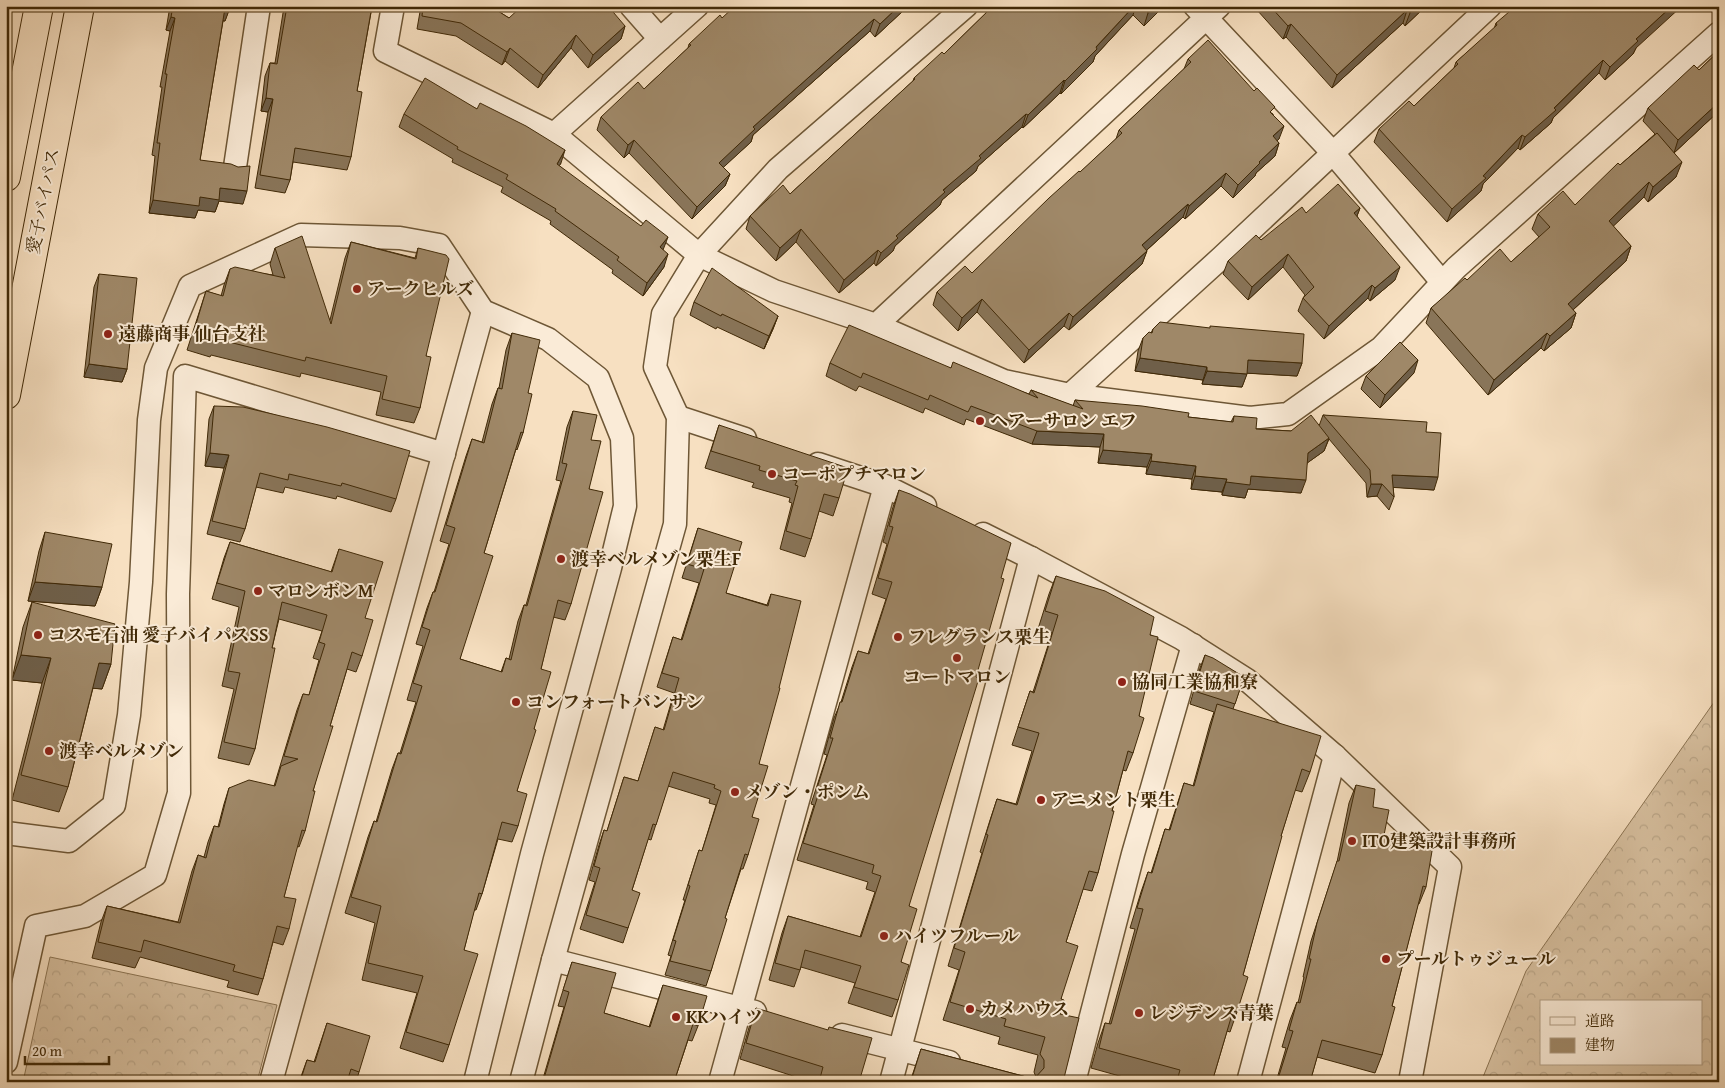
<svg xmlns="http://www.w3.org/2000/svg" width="1725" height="1088" viewBox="0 0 1725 1088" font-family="'Gentium Book Plus','Noto Serif JP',serif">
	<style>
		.forest { fill: url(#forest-crowns); stroke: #8c7554; fill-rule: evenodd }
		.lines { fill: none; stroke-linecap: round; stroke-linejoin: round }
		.minor-casing { stroke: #6e5736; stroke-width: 25 }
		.trunk-casing { stroke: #402907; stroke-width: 30 }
		.minor { stroke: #faebd7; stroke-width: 22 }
		.trunk { stroke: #f7e0c1; stroke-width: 28 }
		.wall { fill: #897559; stroke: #402907 }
		.shaded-wall { fill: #6f5f49; stroke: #402907 }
		.building { fill: #9f8868; stroke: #402907 }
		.poi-dot { fill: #8f2418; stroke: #faebd7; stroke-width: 2 }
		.labels { text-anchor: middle; stroke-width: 4; stroke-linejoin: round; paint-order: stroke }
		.street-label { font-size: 18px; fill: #402907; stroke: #faebd7 }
		.poi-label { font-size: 18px; font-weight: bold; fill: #402907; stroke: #faebd7; text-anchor: start }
	</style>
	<defs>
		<pattern id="forest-crowns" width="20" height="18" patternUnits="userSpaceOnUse" patternTransform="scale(1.25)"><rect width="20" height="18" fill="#d8c1a1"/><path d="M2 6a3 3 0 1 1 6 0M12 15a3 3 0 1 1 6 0" fill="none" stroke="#baa689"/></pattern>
	</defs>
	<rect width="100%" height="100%" fill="#f7e0c1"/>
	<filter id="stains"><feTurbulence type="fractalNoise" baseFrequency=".004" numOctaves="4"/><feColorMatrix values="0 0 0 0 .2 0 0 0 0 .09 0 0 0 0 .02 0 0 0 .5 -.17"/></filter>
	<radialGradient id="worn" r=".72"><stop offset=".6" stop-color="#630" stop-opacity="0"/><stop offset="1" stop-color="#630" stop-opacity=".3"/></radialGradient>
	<g class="forest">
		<path d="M1719,695V1082H1481L1526,971ZM1541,1002H1701V1064H1541Z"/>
		<polygon points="50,957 277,1005 257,1082 23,1082"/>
	</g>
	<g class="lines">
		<defs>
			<g id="minor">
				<polyline points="393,6 385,51 554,134 699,255 774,291 876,325 1219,6"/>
				<polyline points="631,6 660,39"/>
				<polyline points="1195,6 1332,152 1442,282"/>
				<polyline points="554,134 697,6"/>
				<polyline points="235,167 259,6"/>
				<polyline points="876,325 1004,381 1070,395 1250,418 1288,414 1381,348 1456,268 1719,33"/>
				<polyline points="1070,395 1222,257 1490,6"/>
				<polyline points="678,417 745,439"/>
				<polyline points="818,464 885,486 925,506"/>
				<polyline points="983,534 1031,558 1181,638 1247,680 1335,756 1450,867 1410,1082"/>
				<polyline points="6,833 69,841 114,805 129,715 141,582 149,420 156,368 190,286 301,235 400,238 439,245 483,311 548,339 598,378 622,438 625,506 610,568 532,854 475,1082"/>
				<polyline points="553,960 755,1012"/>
				<polyline points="842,1035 949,1062"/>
				<polyline points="6,1062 36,926 85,916 155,875 179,793 178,594 185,376 444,454"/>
				<polyline points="271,1082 483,311"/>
				<polyline points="521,1082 553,960 675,524 678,417 655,367 663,314 699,255 778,169 966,6"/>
				<polyline points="720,1082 885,486"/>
				<polyline points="891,1082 1031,558"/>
				<polyline points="1074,1082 1133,854 1193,645"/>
				<polyline points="1248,1082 1335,756"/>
			</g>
			<g id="trunk">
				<polyline points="6,177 39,6"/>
				<polyline points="6,395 80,6"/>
			</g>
		</defs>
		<use href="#minor" class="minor-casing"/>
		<use href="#trunk" class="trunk-casing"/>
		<use href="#minor" class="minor"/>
		<use href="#trunk" class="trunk"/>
	</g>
	<g class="wall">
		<polygon points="170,6 230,6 225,21 223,21 200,160 243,204 219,201 215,212 198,210 195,218 149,213 155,156 152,155 162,87 160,87 170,31 166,30"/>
		<polygon points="286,6 325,6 334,8 335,6 373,6 373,7 372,7 357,91 351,157 347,170 293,162 290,180 285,193 255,188 268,112 261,111 265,76 270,63 275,63 283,13"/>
		<polygon points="421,6 490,6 509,18 625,26 621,39 588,68 571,48 538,88 505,61 502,65 456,36 417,29"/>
		<polygon points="989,6 1164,6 1144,26 1133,15 1095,56 1093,62 1061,94 1060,93 1023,128 1022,127 978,166 976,171 942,200 940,205 895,246 893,251 876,266 874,263 839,293 796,242 776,261 746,229 750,216 790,194 913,81 914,78 944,54 986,13"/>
		<polygon points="1259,6 1426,6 1405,26 1403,23 1332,88 1286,37 1283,39 1257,10"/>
		<polygon points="904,10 875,37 870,31 753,135 751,142 723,167 730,174 725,186 692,219 629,153 624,158 597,130 601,117 644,89 688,48 689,44 722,18"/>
		<polygon points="1496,23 1636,48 1633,54 1605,80 1599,73 1553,118 1551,123 1520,150 1518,148 1483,184 1481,191 1447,222 1374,142 1379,129 1414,106 1454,68 1456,62 1494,29"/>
		<polygon points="1719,51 1719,111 1674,153 1676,177 1648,202 1644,197 1613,226 1631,246 1626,261 1573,310 1576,313 1571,328 1544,351 1541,348 1488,395 1426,323 1431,308 1467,280 1511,262 1539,237 1532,229 1538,214 1575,205 1655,134 1643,121 1648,108 1699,70"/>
		<polygon points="1188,59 1273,114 1279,139 1277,141 1279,143 1275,156 1256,173 1255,176 1233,198 1221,186 1185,219 1183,217 1147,250 1142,264 1069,330 1064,326 1024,363 977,312 958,331 933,305 937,292 972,273 1116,139 1119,130 1184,69"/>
		<polygon points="404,114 561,163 559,166 663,250 664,267 643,296 612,273 613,270 550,224 551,221 501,192 503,187 452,162 453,159 399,127"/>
		<polygon points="1360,208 1357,216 1395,280 1370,301 1368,298 1324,339 1298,311 1303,298 1305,295 1283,267 1248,300 1223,274 1228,261 1261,240 1306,213"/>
		<polygon points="351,242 415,258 418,248 426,356 420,408 414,423 376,415 381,392 301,373 300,377 211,355 210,357 187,350 206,291 221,296 224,285 230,269 273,275 270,264 275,248 330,320 345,258"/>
		<polygon points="99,274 127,369 122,382 84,377 94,287"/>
		<polygon points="694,302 778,316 773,329 764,349 717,327 716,329 690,315"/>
		<polygon points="1153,329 1302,363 1297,376 1247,373 1242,387 1202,384 1203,380 1135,371 1138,351 1143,338 1151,333"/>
		<polygon points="512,333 528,393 523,433 517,450 516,449 484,553 460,659 501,672 506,658 509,659 518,621 524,605 526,605 561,481 556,480 567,427 573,411 591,440 589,489 571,604 565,620 553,617 541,669 534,729 517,791 518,826 512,842 498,839 482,894 476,910 474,910 464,950 449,1045 443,1062 400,1048 417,993 362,980 375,923 345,913 368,837 374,821 376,822 392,769 398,753 400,753 416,702 407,700 423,646 416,644 427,608 433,592 434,592 449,544 440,541 466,456 472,439 482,442 492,404 498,388 499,388 506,350"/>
		<polygon points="830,363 951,368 1029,394 1031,390 1073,406 1075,400 1188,417 1231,422 1234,416 1256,429 1291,431 1319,426 1323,415 1426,432 1434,490 1393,487 1394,497 1389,510 1377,496 1367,497 1366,483 1329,439 1324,451 1307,463 1301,493 1248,489 1245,498 1222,495 1222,492 1191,489 1192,479 1146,474 1147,467 1098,463 1100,447 1032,444 966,419 964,425 925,408 923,413 859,386 856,391 826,376"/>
		<polygon points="1414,373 1380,408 1361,389 1366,376"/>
		<polygon points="214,406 396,499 391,512 337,496 336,499 285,487 283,493 256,487 245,529 240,542 207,534 224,468 205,466 209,419"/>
		<polygon points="719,425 839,498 833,516 819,511 811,539 805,557 780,549 792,503 789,502 790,498 752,487 754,483 705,468"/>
		<polygon points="899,490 909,906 901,962 898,1000 892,1017 848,1003 855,983 801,967 794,987 769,980 782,933 788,916 860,937 875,892 866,889 868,882 797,860 814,805 811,804 827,755 824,754 834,718 841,702 852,667 858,651 868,654 886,599 872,594 887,544 883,542 893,507"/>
		<polygon points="698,528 726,593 767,605 771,594 759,764 752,817 748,855 743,869 741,869 725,918 711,971 706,986 665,975 671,956 668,955 685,900 683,900 699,850 702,851 716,805 709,803 710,799 668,786 651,840 648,839 632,890 628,928 623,943 580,929 595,882 589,880 599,845 604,830 607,831 624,777 638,781 655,727 663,730 674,693 657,687 673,637 681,640 699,583 682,578"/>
		<polygon points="45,532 102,587 95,606 28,601 39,551"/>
		<polygon points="230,542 331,572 339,549 365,618 362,656 356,672 347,669 330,726 313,791 305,831 299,847 297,846 284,897 289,929 283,945 273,942 263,979 258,995 227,987 229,981 140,957 135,968 92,958 101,922 107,906 178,922 192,871 198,855 204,857 208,842 214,826 218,827 224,804 229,788 274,786 297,710 303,694 309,695 319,660 313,658 322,631 279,619 272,648 255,749 249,765 218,758 234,689 222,686 239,607 212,599 224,558"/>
		<polygon points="1056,576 1150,635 1139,716 1133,753 1126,771 1123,770 1112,811 1098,873 1092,891 1083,889 1066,942 1060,1014 1063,1082 910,1082 921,1049 1034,1079 1036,1077 1034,1072 1038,1055 998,1044 1000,1037 943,1020 959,970 948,966 982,853 980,852 991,817 997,799 1016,804 1032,751 1012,745 1030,691 1033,692 1052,633 1038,629 1049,594"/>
		<polygon points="32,602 111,664 102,689 93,688 68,787 59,812 12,800 42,683 12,680 23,627"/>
		<polygon points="1205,655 1244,677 1233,709 1310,772 1302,792 1295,790 1281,836 1243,975 1237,1012 1230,1032 1227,1031 1212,1082 1141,1082 1091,1068 1098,1043 1105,1023 1109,1024 1135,929 1130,928 1141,892 1148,872 1151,873 1165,829 1169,830 1184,783 1193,786 1210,724 1214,712 1190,704 1200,668"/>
		<polygon points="1356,785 1373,807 1384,835 1426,887 1419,904 1418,904 1392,1006 1382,1055 1375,1073 1317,1057 1310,1082 1276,1082 1286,1048 1282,1047 1290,1020 1297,1002 1298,1003 1304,977 1303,977 1311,941 1337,862 1349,803"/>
		<polygon points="572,962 604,1013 649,1027 663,985 698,1026 692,1041 688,1040 674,1082 542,1082 564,1007 558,1006"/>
		<polygon points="756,1008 859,1082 812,1082 740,1059 750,1024"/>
		<polygon points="327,1023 359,1072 356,1082 299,1082 307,1060 314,1062"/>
	</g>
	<g class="shaded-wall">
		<polygon points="899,6 905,6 904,10 875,37 880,24"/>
		<polygon points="1134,6 1136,6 1133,15 1095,56 1093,62 1061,94 1065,81"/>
		<polygon points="1156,6 1164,6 1144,26 1148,13"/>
		<polygon points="1417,6 1426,6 1405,26 1410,13"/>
		<polygon points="1672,6 1682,6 1636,48 1633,54 1605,80 1610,67 1636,39"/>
		<polygon points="225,8 230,8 225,21 221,20"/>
		<polygon points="1407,10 1403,23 1332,88 1337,75"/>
		<polygon points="171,17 175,18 170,31 166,30"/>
		<polygon points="874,19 870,31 753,135 751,142 714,176 719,163 753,127"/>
		<polygon points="1291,24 1286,37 1283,39 1288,26"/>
		<polygon points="625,26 621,39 588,68 593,55"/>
		<polygon points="576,35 571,48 538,88 543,75"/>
		<polygon points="510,48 505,61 502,65 507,52"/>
		<polygon points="1603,60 1599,73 1553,118 1551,123 1520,150 1525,137"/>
		<polygon points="1064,80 1060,93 1023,128 1028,115"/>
		<polygon points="266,98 273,99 268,112 261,111"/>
		<polygon points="1719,102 1719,111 1674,153 1678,140"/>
		<polygon points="1026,114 1022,127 978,166 976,171 942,200 940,205 895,246 893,251 876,266 881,253 896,236 979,156"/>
		<polygon points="1284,126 1279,139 1268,149 1273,136"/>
		<polygon points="1522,135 1518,148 1483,184 1481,191 1447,222 1452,209"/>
		<polygon points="634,140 629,153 624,158 628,145"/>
		<polygon points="1279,143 1275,156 1256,173 1255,176 1233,198 1238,185 1259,162"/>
		<polygon points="565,150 561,163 552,178 557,164"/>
		<polygon points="1682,162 1676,177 1648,202 1653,187"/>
		<polygon points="1226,173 1221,186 1185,219 1189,206"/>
		<polygon points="730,174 725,186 692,219 697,207"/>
		<polygon points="1649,182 1644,197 1603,236 1609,221"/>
		<polygon points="220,188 247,191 243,204 219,201 215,212 198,210 195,218 149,213 153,200"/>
		<polygon points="1188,204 1183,217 1138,258 1142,245"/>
		<polygon points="1360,208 1355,221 1354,213"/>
		<polygon points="801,229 796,242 776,261 780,248"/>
		<polygon points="668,237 663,250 660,247"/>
		<polygon points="1631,246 1626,261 1563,319 1568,304"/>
		<polygon points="878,250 874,263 839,293 844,280"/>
		<polygon points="1147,251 1142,264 1069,330 1073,317"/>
		<polygon points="668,254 664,267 643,296 647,283"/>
		<polygon points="1288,254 1283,267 1248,300 1252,287"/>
		<polygon points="1400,267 1395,280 1370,301 1375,288"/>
		<polygon points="1372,285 1368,298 1324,339 1329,326"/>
		<polygon points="982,299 977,312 958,331 962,318"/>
		<polygon points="1069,313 1064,326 1024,363 1029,350"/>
		<polygon points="1576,313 1571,328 1544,351 1550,336"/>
		<polygon points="778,316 773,329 764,349 769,336"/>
		<polygon points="1547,333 1541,348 1488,395 1494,380"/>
		<polygon points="1140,358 1207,367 1203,380 1135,371"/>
		<polygon points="1248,360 1302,363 1297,376 1244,373"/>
		<polygon points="1418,360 1414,373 1380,408 1385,395"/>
		<polygon points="89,364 127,369 122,382 84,377"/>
		<polygon points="1207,371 1247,374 1242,387 1202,384"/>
		<polygon points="1037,431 1104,434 1100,447 1032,444"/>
		<polygon points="1329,438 1324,451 1303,466 1308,453"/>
		<polygon points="1103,450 1152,454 1147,467 1098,463"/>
		<polygon points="210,453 229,455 224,468 205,466"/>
		<polygon points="1151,461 1196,466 1192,479 1146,474"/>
		<polygon points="1392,475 1438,477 1434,490 1387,487"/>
		<polygon points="1195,476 1227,479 1222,492 1191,489"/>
		<polygon points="1251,476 1306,480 1301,493 1248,489 1245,498 1222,495 1226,482"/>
		<polygon points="1371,484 1382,484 1377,496 1367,497"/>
		<polygon points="35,582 102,587 95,606 28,601"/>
		<polygon points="21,655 51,658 42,683 12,680"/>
		<polygon points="99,663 111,664 102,689 90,688"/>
	</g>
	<g class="building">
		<polygon points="173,6 230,6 230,8 225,8 200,160 231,164 238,167 250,166 247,191 220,188 219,200 200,197 199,206 153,200 160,143 157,143 167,74 165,74 175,18 171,17"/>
		<polygon points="287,6 325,6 336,8 337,6 372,6 357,91 362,92 351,157 295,148 290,180 260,175 273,99 266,98 270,63 277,64"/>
		<polygon points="423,6 490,6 509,18 522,6 608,6 625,26 593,55 576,35 543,75 510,48 507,52 461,23 422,16"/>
		<polygon points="735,6 899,6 880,24 874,19 753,127 755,129 719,163 730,174 697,207 634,140 628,145 601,117 638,82 644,89 691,45 689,44 720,15 722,18"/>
		<polygon points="993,6 1134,6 1096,47 1097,49 1065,81 1064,80 1028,115 1026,114 979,156 981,158 943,190 945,192 896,236 898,238 881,253 878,250 844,280 801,229 780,248 750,216 783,185 790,194 915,79 914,78 942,52 944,54"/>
		<polygon points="1141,6 1156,6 1148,13"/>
		<polygon points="1270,6 1417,6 1410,13 1407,10 1337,75 1291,24 1288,26"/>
		<polygon points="1516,6 1672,6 1636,39 1638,41 1610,67 1603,60 1554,108 1556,110 1525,137 1522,135 1483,176 1486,178 1452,209 1379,129 1409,101 1414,106 1458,64 1456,62 1497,25 1496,23"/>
		<polygon points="1208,40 1254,91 1257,88 1275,107 1270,112 1284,126 1273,136 1279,143 1259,162 1260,163 1238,185 1226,173 1189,206 1188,204 1142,245 1147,251 1073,317 1069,313 1029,350 982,299 962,318 937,292 965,266 972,273 1049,198 1079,171 1080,172 1122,133 1119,130 1191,62 1188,59"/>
		<polygon points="1719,51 1719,102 1678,140 1648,108 1694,65 1699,70"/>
		<polygon points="425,78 477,109 480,103 526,126 565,150 557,164 641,226 646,220 668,237 660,247 668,254 647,283 617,260 619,257 555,211 556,209 506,179 508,175 457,149 458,147 404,114"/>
		<polygon points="1657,133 1682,162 1653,187 1649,182 1609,221 1631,246 1568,304 1576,313 1550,336 1547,333 1494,380 1431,308 1465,278 1467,280 1500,249 1511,262 1550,227 1538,214 1563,191 1575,205 1618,163 1620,165"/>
		<polygon points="1338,184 1360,208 1354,213 1400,267 1375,288 1372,285 1329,326 1303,298 1314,287 1288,254 1252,287 1228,261 1256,235 1261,240 1302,207 1306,213"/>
		<polygon points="302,236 331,324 351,242 416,259 418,248 446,255 449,259 426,356 431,357 420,408 382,399 387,376 306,357 305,361 217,339 216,342 193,334 206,291 223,296 230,269 235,267 285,278 275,248"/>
		<polygon points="712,268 778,316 769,336 722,314 721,316 694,302"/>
		<polygon points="99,274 137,278 127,369 89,364"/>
		<polygon points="1160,322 1210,328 1210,326 1304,334 1302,363 1248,360 1247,374 1207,371 1207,367 1140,358 1143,338 1149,332 1152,333 1153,329"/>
		<polygon points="849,325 951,368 953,362 1038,398 1031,390 1083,409 1075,400 1142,406 1189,413 1188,417 1233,422 1234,416 1257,418 1256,429 1291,431 1311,415 1329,438 1308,453 1306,480 1251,476 1250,485 1226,482 1227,479 1195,476 1196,466 1151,461 1152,454 1103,450 1104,434 1037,431 971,406 968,412 930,395 928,400 863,373 861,378 830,363"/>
		<polygon points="512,333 540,340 528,393 532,394 523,433 521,432 484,553 493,556 460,659 502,672 506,658 511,660 524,605 527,606 567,464 562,463 573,411 597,415 591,440 601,441 589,489 603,492 571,604 558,600 541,669 551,672 534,729 536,730 517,791 527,794 518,826 502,822 482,894 479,893 464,950 478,954 449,1045 406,1032 423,976 368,963 381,906 351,897 374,821 377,822 398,753 401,754 422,686 413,683 430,630 422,627 433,592 435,592 455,528 446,525 472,439 484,443 498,388 502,389"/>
		<polygon points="1400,342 1418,360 1385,395 1366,376"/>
		<polygon points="214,406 243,407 327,427 410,451 396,499 342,483 341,486 289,474 288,480 260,473 245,529 212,521 229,455 210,453"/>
		<polygon points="1323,415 1427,422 1426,432 1441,433 1438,477 1392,475 1394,497 1382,484 1371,484 1370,470"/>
		<polygon points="719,425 848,468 839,498 824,494 811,539 786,531 798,486 795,485 797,481 759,470 760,466 711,451"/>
		<polygon points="899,490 910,494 1011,543 1001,578 1004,579 976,677 979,678 909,906 917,909 901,962 909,965 898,1000 854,987 861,966 805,950 800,970 775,963 788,916 861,937 881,876 872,873 874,865 803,843 820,789 817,788 833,738 830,738 840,702 842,702 858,651 869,654 892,582 878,578 893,527 889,526"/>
		<polygon points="698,528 742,542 726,593 768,606 771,594 801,601 779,688 780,688 759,764 768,766 752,817 759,819 748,855 745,854 725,918 727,919 711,971 670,961 676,941 673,940 690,886 688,885 699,850 702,851 721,791 714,788 715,785 673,772 656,825 653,824 632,890 640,893 628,928 586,915 600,868 594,866 604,830 607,831 624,777 638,781 655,727 664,730 679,678 662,673 673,637 682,640 704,569 687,564"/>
		<polygon points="45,532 112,544 102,587 35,582"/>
		<polygon points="230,542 332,572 339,549 383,562 365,618 373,620 362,656 352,652 330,726 333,726 313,791 315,791 305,831 302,830 284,897 296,899 289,929 277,926 263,979 233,971 235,965 144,940 141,952 98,942 107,906 180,923 198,855 206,858 214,826 219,827 229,788 249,780 275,786 281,766 298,759 284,756 303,694 309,695 325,644 319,642 327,615 282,602 272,648 275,648 255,749 224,742 240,673 228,671 245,591 217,583"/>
		<polygon points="1056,576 1105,591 1154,617 1150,635 1158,637 1139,716 1144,718 1133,753 1128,751 1112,811 1114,811 1098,873 1089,871 1066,942 1078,946 1061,999 1064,1000 1060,1014 1079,1018 1063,1082 913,1082 911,1081 921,1049 1034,1079 1044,1068 1044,1060 1040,1054 1045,1037 1004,1026 1006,1019 950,1002 965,952 954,948 988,835 986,834 997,799 1017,805 1039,733 1018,727 1030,691 1034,693 1058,615 1045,611"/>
		<polygon points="32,602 115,624 111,664 99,663 68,787 21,775 51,658 21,655"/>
		<polygon points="1205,655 1213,658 1244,677 1235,704 1194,691"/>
		<polygon points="1217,704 1321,736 1310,772 1302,769 1281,836 1282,836 1243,975 1248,977 1237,1012 1233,1011 1212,1082 1195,1082 1178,1077 1180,1070 1099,1048 1105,1023 1111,1024 1143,909 1137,908 1148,872 1152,873 1165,829 1170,830 1184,783 1194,786"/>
		<polygon points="1356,785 1375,789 1373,807 1389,810 1384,835 1433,845 1426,887 1423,886 1392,1006 1395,1007 1382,1055 1322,1040 1310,1082 1277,1082 1293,1031 1289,1030 1297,1002 1300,1003 1311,959 1309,959 1317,923 1337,861 1339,861"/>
		<polygon points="572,962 616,973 604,1013 650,1027 663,985 707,996 698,1026 693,1024 674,1082 543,1082 569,992 563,990"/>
		<polygon points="756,1008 828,1030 829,1027 872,1038 859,1082 819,1082 823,1067 746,1043"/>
		<polygon points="327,1023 370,1036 359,1072 351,1069 347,1082 300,1082 307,1060 315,1062"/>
	</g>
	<g class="poi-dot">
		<circle cx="357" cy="289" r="5"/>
		<circle cx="108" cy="334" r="5"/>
		<circle cx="980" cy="421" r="5"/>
		<circle cx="772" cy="474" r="5"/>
		<circle cx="561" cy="559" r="5"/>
		<circle cx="258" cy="591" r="5"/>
		<circle cx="38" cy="635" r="5"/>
		<circle cx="898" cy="637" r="5"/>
		<circle cx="957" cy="658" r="5"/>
		<circle cx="1122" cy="682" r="5"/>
		<circle cx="516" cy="702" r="5"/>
		<circle cx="49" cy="751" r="5"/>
		<circle cx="735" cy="792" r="5"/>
		<circle cx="1041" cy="800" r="5"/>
		<circle cx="1352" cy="841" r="5"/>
		<circle cx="884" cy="936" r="5"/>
		<circle cx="1386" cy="959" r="5"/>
		<circle cx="970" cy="1009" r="5"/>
		<circle cx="1139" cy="1013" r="5"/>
		<circle cx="676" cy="1017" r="5"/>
	</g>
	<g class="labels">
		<g class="street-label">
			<text transform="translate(43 201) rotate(-79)" y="6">愛子バイパス</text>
		</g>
		<g class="poi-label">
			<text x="367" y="295">アークヒルズ</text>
			<text x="118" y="340">遠藤商事 仙台支社</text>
			<text x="990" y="427">ヘアーサロン エフ</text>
			<text x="782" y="480">コーポプチマロン</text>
			<text x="571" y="565">渡幸ベルメゾン栗生F</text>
			<text x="268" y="597">マロンボンM</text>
			<text x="48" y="641">コスモ石油 愛子バイパスSS</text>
			<text x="908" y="643">フレグランス栗生</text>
			<text x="957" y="683" text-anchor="middle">コートマロン</text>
			<text x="1132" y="688">協同工業協和寮</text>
			<text x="526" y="708">コンフォートバンサン</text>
			<text x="59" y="757">渡幸ベルメゾン</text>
			<text x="745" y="798">メゾン・ポンム</text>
			<text x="1051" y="806">アニメント栗生</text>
			<text x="1362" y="847">ITO建築設計事務所</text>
			<text x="894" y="942">ハイツフルール</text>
			<text x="1396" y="965">プールトゥジュール</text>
			<text x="980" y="1015">カメハウス</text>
			<text x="1149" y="1019">レジデンス青葉</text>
			<text x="686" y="1023">KKハイツ</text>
		</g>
	</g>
	<rect width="1725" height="1088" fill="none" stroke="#f7e0c1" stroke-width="25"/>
	<rect x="8" y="8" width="1710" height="1073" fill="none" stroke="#402907" stroke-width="2.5"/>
	<rect x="12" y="12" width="1700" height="1063" fill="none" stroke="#402907"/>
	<rect x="1540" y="1000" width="162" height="65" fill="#faebd7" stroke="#b09d84"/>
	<rect x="1550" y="1017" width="25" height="8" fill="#faebd7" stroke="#b09d84"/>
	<text x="1585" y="1026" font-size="15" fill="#402907">道路</text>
	<rect x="1550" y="1038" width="25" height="15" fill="#9f8868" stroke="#b09d84"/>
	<text x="1585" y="1050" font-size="15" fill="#402907">建物</text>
	<path d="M25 1056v8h84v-8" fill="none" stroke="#402907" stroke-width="2.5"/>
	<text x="32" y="1056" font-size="15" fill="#402907" stroke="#faebd7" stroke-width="4" paint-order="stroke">20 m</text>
	<rect width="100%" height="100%" filter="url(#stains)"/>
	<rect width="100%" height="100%" fill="url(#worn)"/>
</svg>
